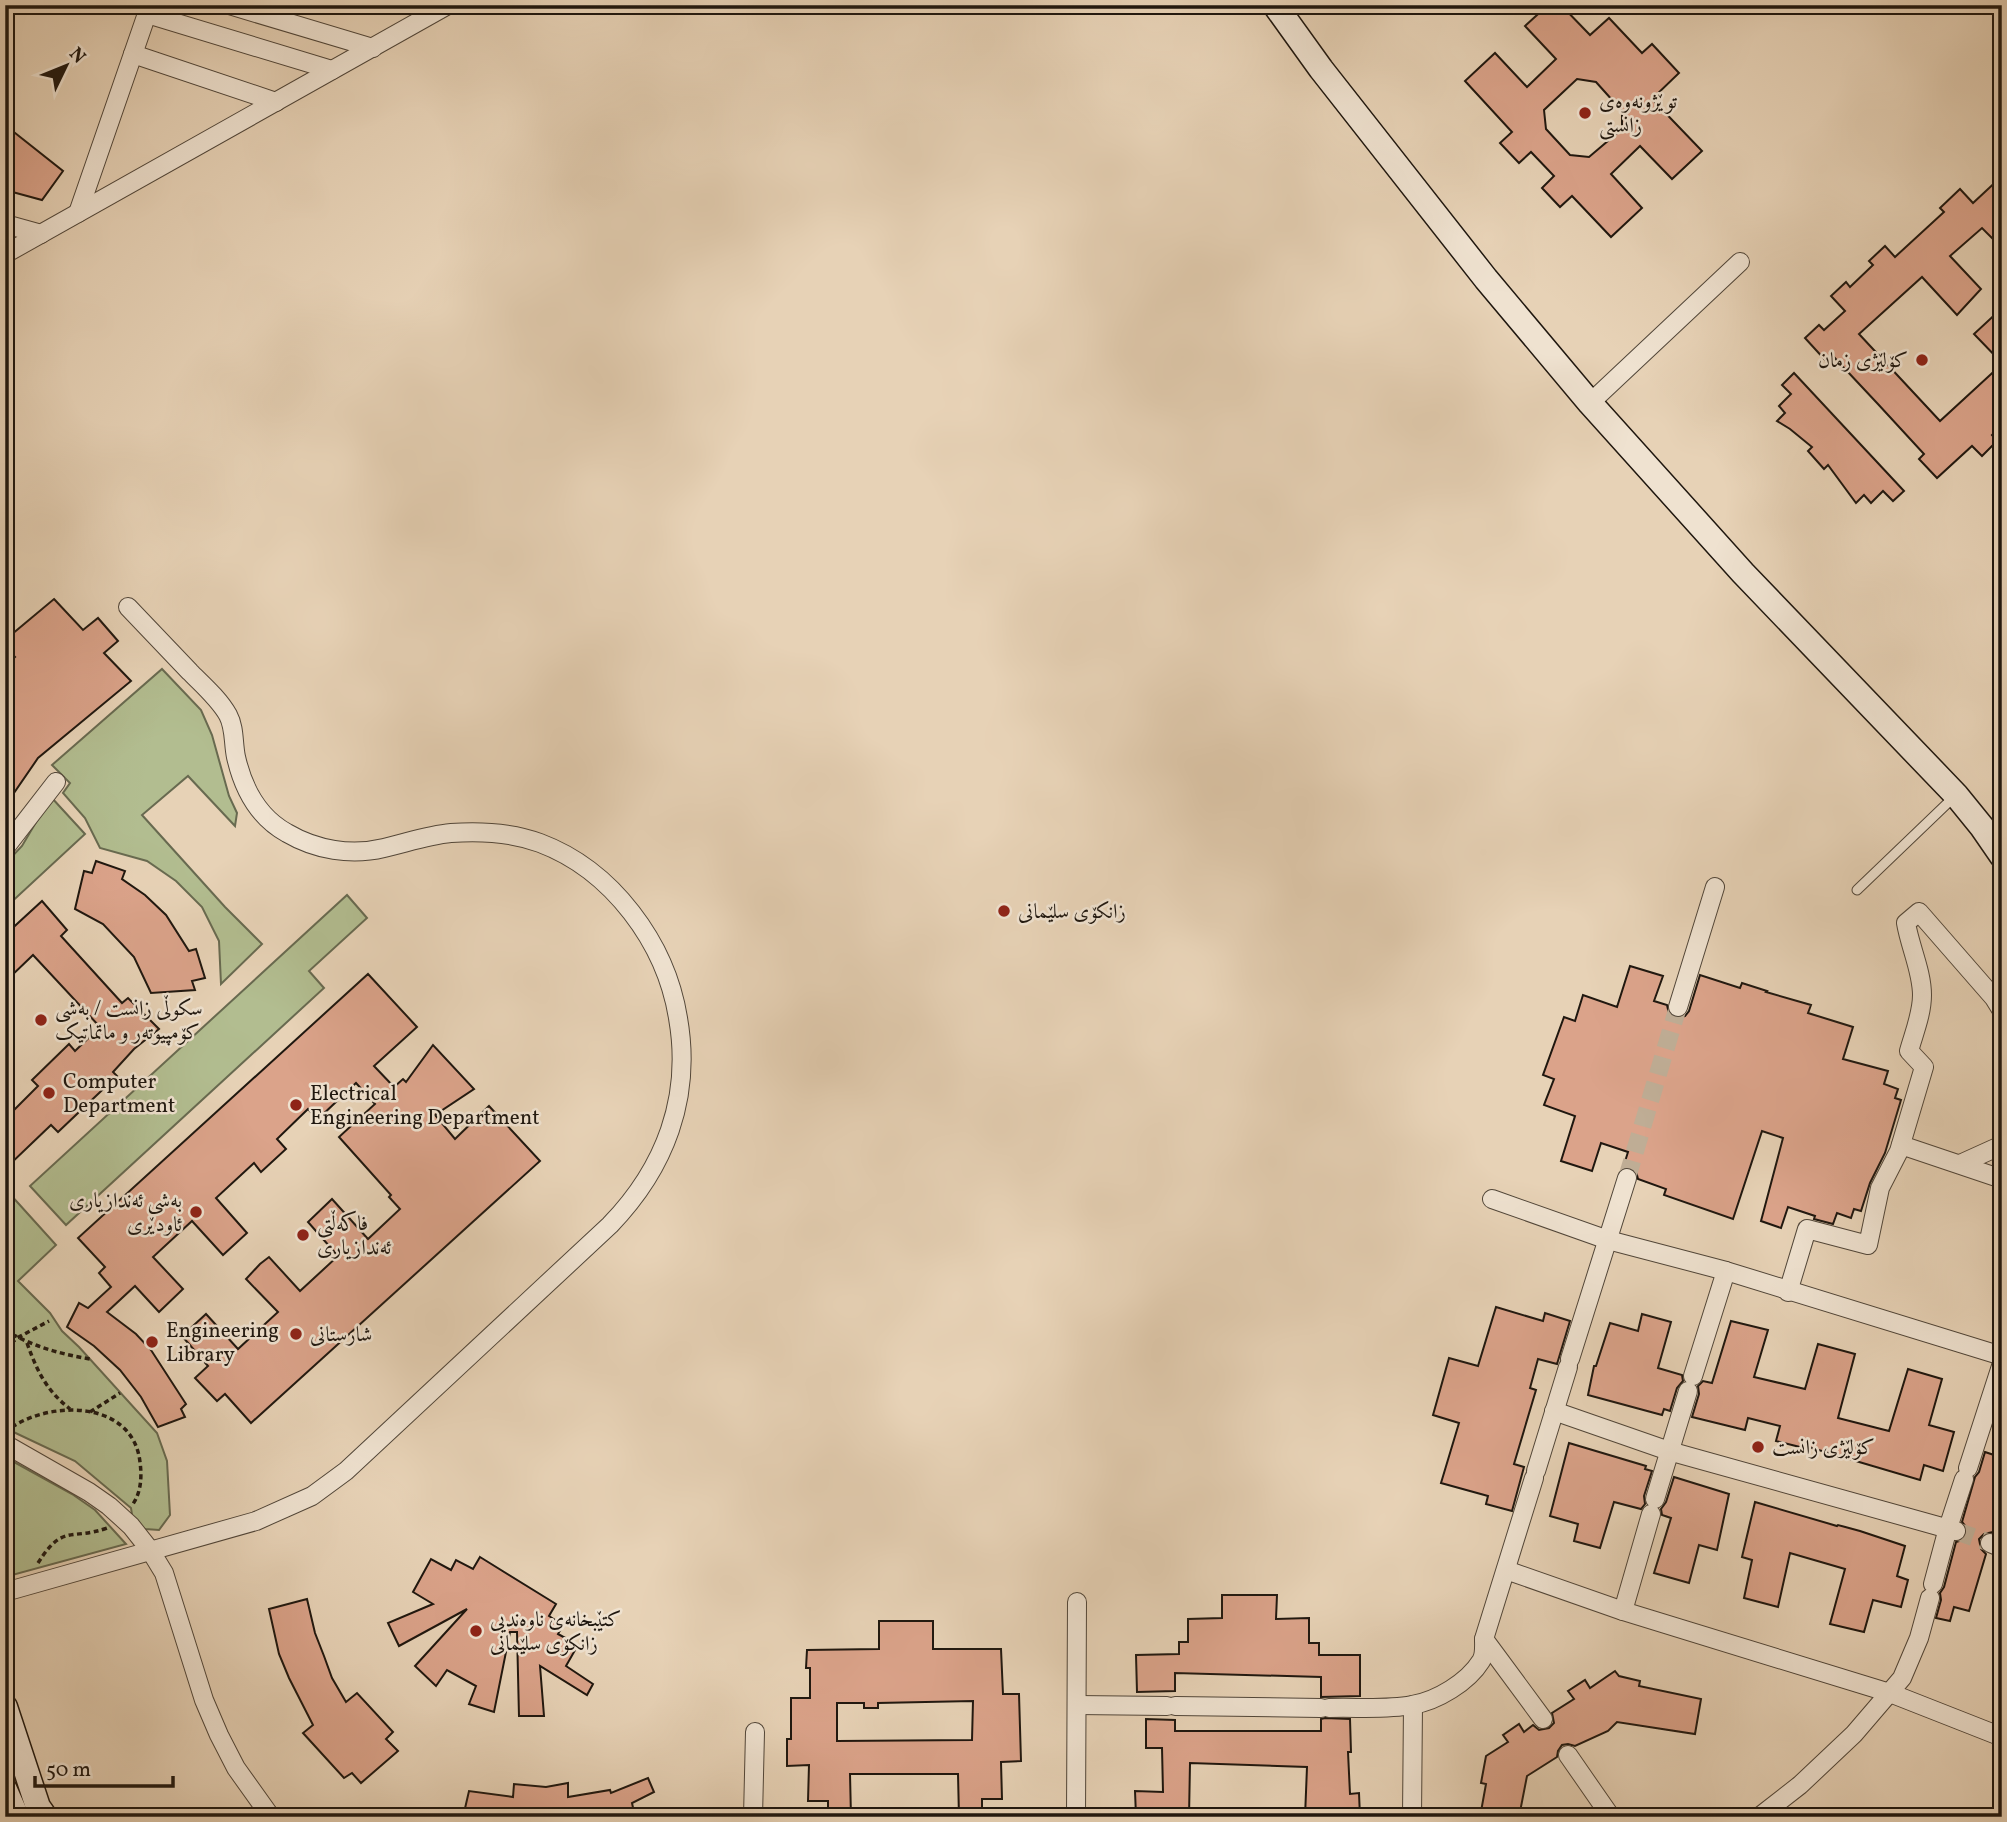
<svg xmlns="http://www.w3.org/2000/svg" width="2007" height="1822" viewBox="0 0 2007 1822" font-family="Vollkorn,Amiri,serif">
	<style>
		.green { fill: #b2bd90; stroke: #686a50; stroke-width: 2 }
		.building { fill: #dba38a; stroke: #1f170f; stroke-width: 2; fill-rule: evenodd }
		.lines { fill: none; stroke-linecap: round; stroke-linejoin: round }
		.street-tunnel { stroke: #bfad95; stroke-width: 18; stroke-dasharray: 18 9; stroke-linecap: butt }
		.lane-casing { stroke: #514639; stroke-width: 11 }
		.street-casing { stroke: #514639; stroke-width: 20 }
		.secondary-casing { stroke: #1f170f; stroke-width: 27 }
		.path { stroke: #1f170f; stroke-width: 3.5; stroke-dasharray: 5 3.5; stroke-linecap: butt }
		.lane { stroke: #efe2d0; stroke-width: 9 }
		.street { stroke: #efe2d0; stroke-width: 18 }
		.secondary { stroke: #efe2d0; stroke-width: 24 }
		.poi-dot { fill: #8f2418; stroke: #efe2d0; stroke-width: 2.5 }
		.labels { text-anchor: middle; stroke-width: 5; stroke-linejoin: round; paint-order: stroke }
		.poi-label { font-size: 21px; fill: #1f170f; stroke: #efe2d0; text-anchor: start }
	</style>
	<rect width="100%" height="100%" fill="#e7d2b6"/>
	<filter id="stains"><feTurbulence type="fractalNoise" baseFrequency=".00286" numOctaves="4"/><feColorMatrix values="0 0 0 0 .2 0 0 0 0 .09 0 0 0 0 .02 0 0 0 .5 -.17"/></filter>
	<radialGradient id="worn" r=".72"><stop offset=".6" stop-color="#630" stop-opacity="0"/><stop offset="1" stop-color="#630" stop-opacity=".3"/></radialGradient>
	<g class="green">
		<polygon points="162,669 201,710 212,735 229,796 237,813 235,826 188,776 142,815 225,907 262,944 221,984 219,941 202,907 176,881 147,861 100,848 85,818 63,793 70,783 52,765"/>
		<polygon points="51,797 85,834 5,908 5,864 22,846"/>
		<polygon points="347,895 367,918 309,971 324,988 66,1225 30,1186"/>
		<polygon points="9,1193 56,1245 18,1281 50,1313 62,1331 79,1347 157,1433 167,1461 170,1515 159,1530 145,1529 133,1521 131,1508 75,1461 5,1428 5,1196"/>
		<polygon points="5,1457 72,1494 95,1510 126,1544 5,1577"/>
	</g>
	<g class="building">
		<path d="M1548,5H1561L1590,35L1609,18L1642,53L1652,44L1679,73L1652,99L1702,151L1672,179L1640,146L1611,174L1642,208L1611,237L1572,196L1560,207L1542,188L1554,176L1531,152L1519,163L1500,143L1512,132L1465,81L1495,53L1527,87L1556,59L1525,26ZM1577,79L1596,82L1622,111V129L1589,157L1570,155L1546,129L1544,110Z"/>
		<polygon points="5,125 63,171 42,200 5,190"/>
		<polygon points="2002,176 2002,248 1982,228 1950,256 1981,289 1957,315 1922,277 1859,334 1940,421 2002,364 2002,425 1992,435 1997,441 1982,456 1972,446 1937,478 1919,459 1924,454 1877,403 1832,355 1826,361 1805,338 1819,325 1824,330 1845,311 1831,296 1846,282 1850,287 1873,265 1869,261 1885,246 1895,257 1944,212 1940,208 1960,189 1973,203"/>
		<polygon points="2002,308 2002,363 1974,334"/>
		<polygon points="1794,373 1904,491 1893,501 1883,491 1871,503 1864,495 1856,503 1828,465 1824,469 1808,451 1812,447 1790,429 1777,421 1785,413 1779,406 1791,394 1782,385"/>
		<polygon points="54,599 83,630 98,618 118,641 104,653 131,681 38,758 5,806 5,666 15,657 5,647 5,640"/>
		<polygon points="96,861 125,871 122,879 145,895 166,915 189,951 196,949 205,978 192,981 195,990 151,993 134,957 103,924 75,909 84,871 92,873"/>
		<polygon points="42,901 67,930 61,936 122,1003 128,998 159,1029 134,1049 113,1072 117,1076 58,1132 51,1125 5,1169 5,1099 15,1109 38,1086 32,1080 69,1044 75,1051 100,1027 33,955 5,982 5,935"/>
		<polygon points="1630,966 1663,976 1654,1001 1667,1005 1669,1014 1675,1018 1685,1016 1689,1011 1700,975 1740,988 1742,983 1767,991 1766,992 1811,1005 1808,1013 1853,1027 1843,1059 1888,1071 1884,1084 1898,1089 1895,1098 1901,1100 1885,1153 1870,1183 1861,1211 1854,1209 1851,1218 1837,1213 1833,1224 1814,1219 1815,1216 1788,1207 1781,1228 1761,1221 1783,1138 1762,1131 1733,1219 1664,1195 1666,1189 1638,1179 1636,1171 1631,1167 1623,1168 1628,1152 1601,1143 1592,1171 1561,1161 1575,1116 1544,1105 1554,1079 1543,1075 1564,1017 1575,1021 1583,995 1617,1007"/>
		<polygon points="368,974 417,1027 374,1066 394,1087 403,1079 406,1082 433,1045 474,1089 435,1115 455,1139 489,1106 540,1161 251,1423 225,1394 217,1401 195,1378 208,1366 182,1336 206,1314 238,1349 278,1312 246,1279 260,1264 269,1257 300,1291 338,1256 308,1222 332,1199 368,1239 400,1209 389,1197 391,1195 339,1137 375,1104 356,1083 318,1119 308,1109 277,1139 286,1149 261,1172 254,1163 216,1198 247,1233 223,1255 192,1221 153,1257 183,1289 159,1312 135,1286 107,1312 136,1334 151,1350 186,1404 181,1409 185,1417 158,1427 141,1397 120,1370 94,1346 67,1327 79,1303 88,1308 111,1287 99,1273 105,1267 78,1238"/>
		<polygon points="1496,1307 1543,1321 1545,1313 1570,1321 1557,1364 1538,1359 1530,1388 1536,1390 1514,1464 1524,1467 1512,1511 1486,1504 1488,1496 1441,1483 1459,1423 1433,1415 1449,1358 1478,1366"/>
		<polygon points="1642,1314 1671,1322 1658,1368 1682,1375 1683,1381 1677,1388 1670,1411 1664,1409 1662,1415 1588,1395 1594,1366 1596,1366 1610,1323 1638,1331"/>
		<polygon points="1731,1321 1768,1330 1754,1377 1805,1389 1818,1344 1855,1354 1838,1418 1889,1431 1908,1369 1942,1379 1929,1425 1954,1432 1943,1471 1924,1465 1920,1480 1805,1446 1804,1448 1776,1441 1780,1426 1748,1418 1745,1430 1692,1417 1699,1394 1698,1386 1703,1381 1712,1383"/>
		<polygon points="1569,1443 1646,1466 1645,1469 1652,1471 1644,1496 1645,1504 1641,1509 1614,1502 1600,1548 1574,1541 1578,1524 1550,1516"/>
		<polygon points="1985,1452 2000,1457 1996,1473 2002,1475 2002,1501 1993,1532 1984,1534 1979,1539 1981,1549 1986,1554 1969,1611 1954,1607 1950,1621 1936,1618 1941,1600 1940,1593 1944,1587 1956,1542 1963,1540 1967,1535 1967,1528 1962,1522 1975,1477 1979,1472"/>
		<polygon points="1674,1477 1729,1494 1717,1550 1699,1545 1689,1583 1654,1573 1671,1518 1662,1515 1661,1509 1666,1502"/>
		<polygon points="1755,1502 1837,1526 1838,1525 1860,1531 1905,1546 1897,1576 1908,1580 1901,1607 1873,1600 1864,1632 1830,1624 1845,1569 1790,1553 1778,1607 1744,1598 1752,1560 1742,1557"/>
		<polygon points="480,1557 556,1604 549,1616 563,1625 558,1634 578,1645 566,1666 593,1684 587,1695 540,1666 544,1716 519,1716 517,1632 510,1632 494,1712 469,1704 476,1686 447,1670 436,1686 415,1666 467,1609 399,1646 388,1623 433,1604 413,1592 431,1559 451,1570 456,1560 473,1569"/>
		<polygon points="1222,1595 1277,1595 1276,1619 1309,1618 1309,1643 1319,1643 1319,1655 1360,1655 1360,1696 1321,1697 1321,1677 1175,1673 1175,1691 1137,1692 1136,1655 1179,1654 1179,1642 1188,1642 1188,1619 1222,1618"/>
		<polygon points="307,1599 315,1633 324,1656 332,1678 346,1702 357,1693 393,1732 386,1739 398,1751 361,1783 352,1773 344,1778 303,1733 313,1725 289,1678 279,1654 269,1609"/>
		<path d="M879,1621H933V1649H1001L1003,1694H1019L1021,1761L1001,1762L1002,1799H982V1817H959L958,1774H850L851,1817H828V1801H808L809,1765L787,1766V1739H791V1698H810V1668H806L807,1650L879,1649ZM973,1701L972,1740L837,1741V1703H864V1708H878V1703Z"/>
		<polygon points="1615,1671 1619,1676 1640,1681 1639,1686 1701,1699 1695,1734 1617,1722 1608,1731 1575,1746 1568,1744 1562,1745 1558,1751 1557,1757 1527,1776 1519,1817 1480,1817 1486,1784 1481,1783 1486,1756 1508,1742 1503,1735 1519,1724 1524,1732 1533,1725 1539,1730 1549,1728 1554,1723 1552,1713 1574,1699 1568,1691 1585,1680 1590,1688"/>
		<polygon points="1325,1718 1350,1719 1351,1752 1348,1752 1350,1794 1359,1793 1360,1817 1305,1817 1307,1767 1190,1763 1189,1817 1136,1816 1135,1791 1163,1792 1162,1748 1146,1748 1146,1719 1175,1720 1175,1731 1321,1731 1321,1719"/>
		<polygon points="648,1778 654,1792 632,1803 635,1817 463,1817 469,1791 513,1797 514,1784 546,1787 568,1783 568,1797 610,1790 611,1793"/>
	</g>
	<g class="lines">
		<g class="street-tunnel">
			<polyline points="1627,1178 1678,1007"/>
			<polyline points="1956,1531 1990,1543"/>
		</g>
		<defs>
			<polyline id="lane" points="1857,890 1955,796"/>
			<g id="street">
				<polyline points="229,5 373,48"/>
				<polyline points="147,14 332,70"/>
				<polyline points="133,54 276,102"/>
				<polyline points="78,213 150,5"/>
				<polyline points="5,224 41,234"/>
				<polyline points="5,254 448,5"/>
				<polyline points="1590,403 1740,262"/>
				<polyline points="5,848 56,782"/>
				<polyline points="1678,1007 1715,887"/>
				<polyline points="1901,1145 2002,1179"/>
				<polyline points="1960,1164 2002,1145"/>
				<polyline points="1492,1199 1608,1240 1726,1271 2002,1356"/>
				<path d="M1788,1292L1807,1229L1868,1245L1880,1188L1899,1151L1924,1067L1909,1051C1914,1033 1922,1014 1922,995C1922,971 1910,947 1906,923L1919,912L1994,998L2002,1011"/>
				<polyline points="1570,1359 1627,1178"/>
				<polyline points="1693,1376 1726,1271"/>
				<polyline points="1554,1411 1669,1451 1956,1531"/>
				<polyline points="5,1444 89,1492 109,1506 131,1526 150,1550 164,1573 204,1700 219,1735 236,1768 271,1817"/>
				<polyline points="1968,1468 2002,1363"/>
				<polyline points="1536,1471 1568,1367"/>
				<polyline points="1655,1499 1688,1391"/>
				<polyline points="1990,1543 2002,1548"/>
				<polyline points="1506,1570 1623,1611 1890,1693 2002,1737"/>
				<polyline points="1933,1584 1948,1528 1964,1479"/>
				<path d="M5,1592L256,1521L312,1496L346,1471L610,1225C665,1168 692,1098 678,1018C666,943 612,870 540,843C513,833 479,831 451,833C428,835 406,843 384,848C351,856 316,850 287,833C258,817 243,788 236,757C233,743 235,728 228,715C219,699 203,685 190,672C169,650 148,628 128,607"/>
				<polyline points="1623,1611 1651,1514"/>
				<polyline points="1484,1639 1543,1719"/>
				<polyline points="1077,1705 1167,1706"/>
				<polyline points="1175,1706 1321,1708"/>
				<path d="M1329,1708C1356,1707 1386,1710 1412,1705C1437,1701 1468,1682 1481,1661C1485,1655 1484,1646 1484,1639L1534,1478"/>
				<polyline points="1568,1755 1611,1817"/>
				<polyline points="753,1817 755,1732"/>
				<polyline points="1076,1817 1077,1602"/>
				<polyline points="1412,1817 1413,1705"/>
				<polyline points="1759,1817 1800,1785 1854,1734 1902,1678 1919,1638 1930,1598"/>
			</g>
			<g id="secondary">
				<polyline points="1275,5 1321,69 1486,279 1590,403 1743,573 1956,795 1982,827 2002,856"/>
				<polyline points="5,1707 38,1807 45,1817"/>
				<polyline points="5,1790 17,1817"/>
			</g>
		</defs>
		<use href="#lane" class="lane-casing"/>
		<use href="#street" class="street-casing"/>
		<use href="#secondary" class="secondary-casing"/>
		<g class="path">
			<path d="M5,1330C31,1346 60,1354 90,1359"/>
			<path d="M27,1343C37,1371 46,1390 70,1409"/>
			<polyline points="5,1349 17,1338 49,1321"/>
			<polyline points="90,1412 120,1393"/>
			<path d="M12,1427C53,1400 133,1401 140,1462C142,1477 141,1492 133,1504"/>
			<path d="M38,1563C63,1523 71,1541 107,1528"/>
		</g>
		<use href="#lane" class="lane"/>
		<use href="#street" class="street"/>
		<use href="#secondary" class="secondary"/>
	</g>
	<g class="poi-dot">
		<circle cx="1585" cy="113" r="7"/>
		<circle cx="1922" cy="360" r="7"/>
		<circle cx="1004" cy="911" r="7"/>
		<circle cx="41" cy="1020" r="7"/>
		<circle cx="49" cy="1093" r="7"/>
		<circle cx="296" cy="1105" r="7"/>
		<circle cx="196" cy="1212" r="7"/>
		<circle cx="303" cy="1235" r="7"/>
		<circle cx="296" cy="1334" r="7"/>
		<circle cx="152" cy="1342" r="7"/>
		<circle cx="1758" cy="1447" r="7"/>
		<circle cx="476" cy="1631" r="7"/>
	</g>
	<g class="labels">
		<g class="poi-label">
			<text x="1599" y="108">توێژونەوەی<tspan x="1599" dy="24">زانستی</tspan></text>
			<text x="1908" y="367" text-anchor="end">کۆلێژی زمان</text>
			<text x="1018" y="918">زانکۆی سلێمانی</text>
			<text x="55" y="1015">سکوڵی زانست / بەشی<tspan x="55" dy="24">کۆمپیوتەر و ماتماتیک</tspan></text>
			<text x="63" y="1088">Computer<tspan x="63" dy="24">Department</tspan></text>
			<text x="310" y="1100">Electrical<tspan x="310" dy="24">Engineering Department</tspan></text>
			<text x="182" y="1207" text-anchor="end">بەشی ئەندازیاری<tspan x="182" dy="24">ئاودێری</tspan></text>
			<text x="317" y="1230">فاکەڵتی<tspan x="317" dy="24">ئەندازیاری</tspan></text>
			<text x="166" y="1337">Engineering<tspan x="166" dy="24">Library</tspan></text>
			<text x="310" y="1341">شارستانی</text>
			<text x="1772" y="1454">کۆلێژی زانست</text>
			<text x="490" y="1626">کتێبخانەی ناوەندیی<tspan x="490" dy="24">زانکۆی سلێمانی</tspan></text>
		</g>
	</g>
	<rect width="2007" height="1822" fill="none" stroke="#e7d2b6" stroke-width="28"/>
	<rect x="7" y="7" width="1993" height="1808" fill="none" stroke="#1f170f" stroke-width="3.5"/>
	<rect x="14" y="14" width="1979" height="1794" fill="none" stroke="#1f170f" stroke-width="2"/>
	<g transform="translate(66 66) rotate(47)" stroke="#efe2d0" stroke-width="5" paint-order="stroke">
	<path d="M0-5L12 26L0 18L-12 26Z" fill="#1f170f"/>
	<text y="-10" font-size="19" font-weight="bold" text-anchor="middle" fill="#1f170f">N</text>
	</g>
	<path d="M35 1776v10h138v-10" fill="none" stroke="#1f170f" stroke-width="3.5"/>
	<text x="46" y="1776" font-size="21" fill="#1f170f" stroke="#efe2d0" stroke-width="5" paint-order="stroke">50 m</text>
	<rect width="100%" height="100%" filter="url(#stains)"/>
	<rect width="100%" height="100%" fill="url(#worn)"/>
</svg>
